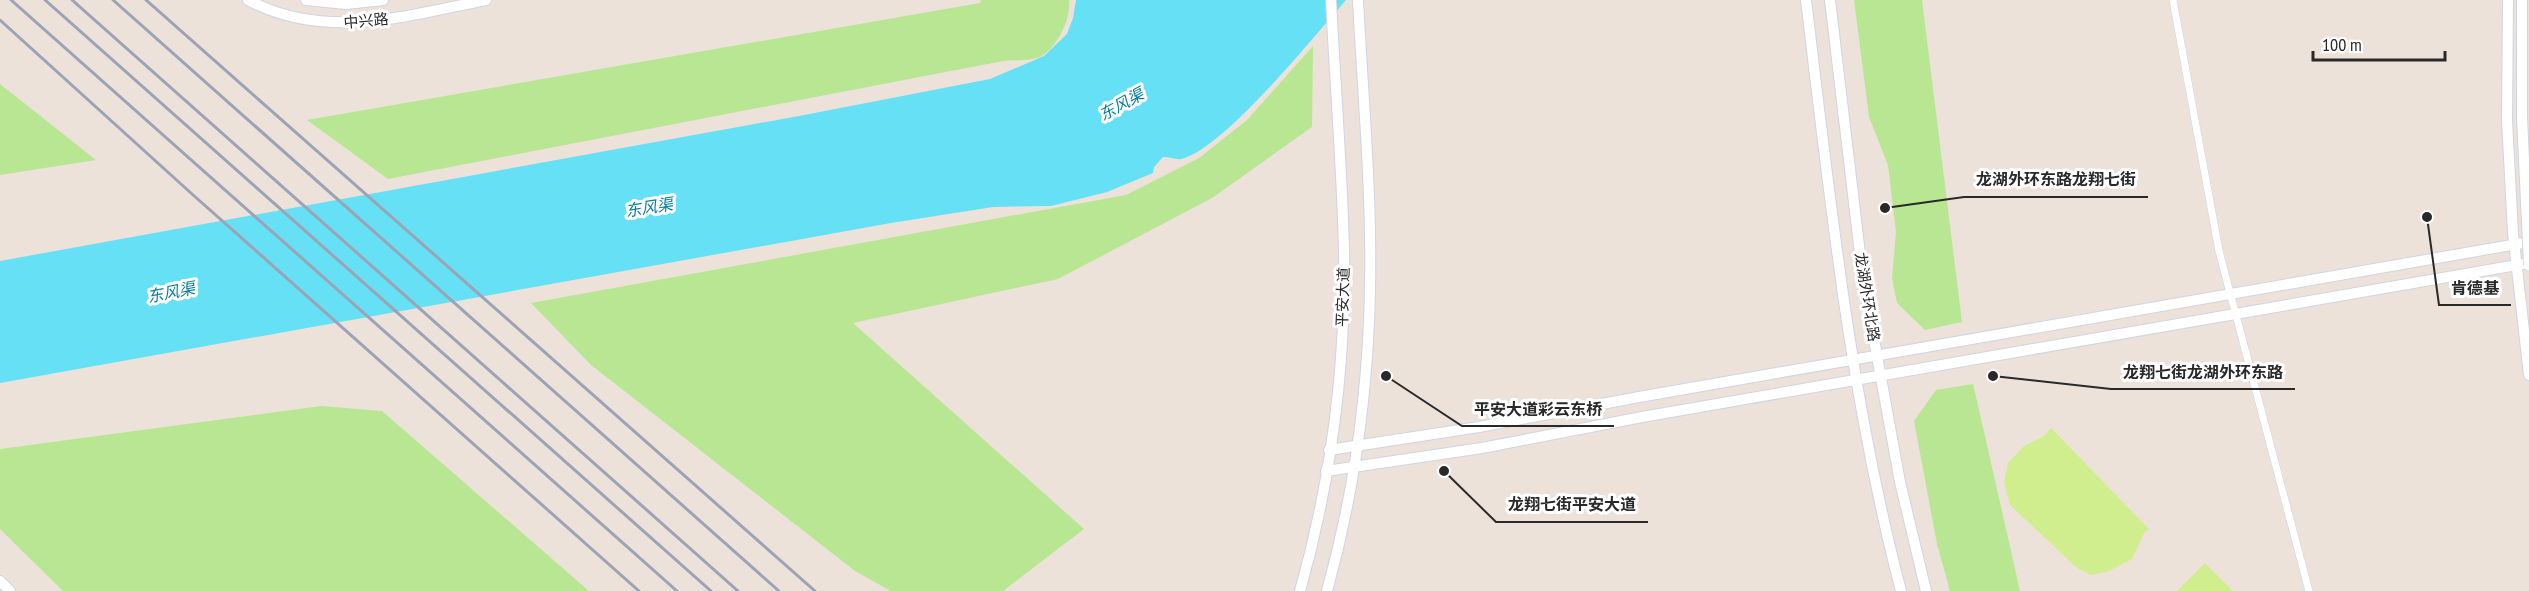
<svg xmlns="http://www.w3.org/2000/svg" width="2529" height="591" viewBox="0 0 2529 591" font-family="'PT Sans Narrow','Noto Sans SC',sans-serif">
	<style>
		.green { fill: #b9e693 }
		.pitch { fill: #d1ee8e }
		.water { fill: #66e0f5 }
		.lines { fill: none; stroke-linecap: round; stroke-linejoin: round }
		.street-casing { stroke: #cfd5e3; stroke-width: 8 }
		.secondary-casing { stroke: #cfd5e3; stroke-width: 12 }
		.street { stroke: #fff; stroke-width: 7 }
		.secondary { stroke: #fff; stroke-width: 10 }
		.rail { stroke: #9ca3b4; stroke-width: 3 }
		.secondary-bridge-casing { stroke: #cfd5e3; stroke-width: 12; stroke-linecap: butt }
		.secondary-bridge { stroke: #fff; stroke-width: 10 }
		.labels { text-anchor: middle; stroke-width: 6; stroke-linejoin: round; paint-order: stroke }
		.street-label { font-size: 15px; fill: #292929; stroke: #fff }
		.water-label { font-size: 16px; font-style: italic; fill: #067d9f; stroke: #fff }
		.leader { fill: none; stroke: #292929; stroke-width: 2 }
		.callout-dot { fill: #292929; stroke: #fff; stroke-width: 2 }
		.callout-label { font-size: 16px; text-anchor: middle; font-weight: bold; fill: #292929; stroke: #fff; stroke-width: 6; stroke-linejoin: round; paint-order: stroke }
	</style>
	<rect width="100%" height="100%" fill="#ece2da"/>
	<g class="green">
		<path d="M981,0H1069C1071,19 1058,47 1040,57C1031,61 1013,60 1003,61L388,179L307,120L980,3Z"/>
		<polygon points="1854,0 1922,0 1962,322 1925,330 1897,303 1892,278 1896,232 1888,165 1869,117"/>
		<polygon points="1313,46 1312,127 1212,198 1058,279 853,323 1084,529 1003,591 891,591 855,571 591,365 531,303 1126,195 1199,158 1247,120"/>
		<polygon points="0,84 96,160 0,175"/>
		<polygon points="1973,384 1975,392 2020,591 1950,591 1937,544 1914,421 1936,390"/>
		<polygon points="321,406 382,411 589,591 63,591 0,529 0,449"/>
	</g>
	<g class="pitch">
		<polygon points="2051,428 2149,529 2144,533 2132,559 2107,572 2091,575 2077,568 2010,505 2004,483 2008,463 2024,446 2044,436"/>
		<polygon points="2205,563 2233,591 2177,591"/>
	</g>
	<path class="water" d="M1076,0H1346C1315,35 1223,150 1181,159C1176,160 1170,157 1163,157L1154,167L1153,173L1107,192L1051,206L993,207L891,223L0,383V261L799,116L990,79L1044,56L1067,34L1073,18Z"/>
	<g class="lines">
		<defs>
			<polyline id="street" points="2173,0 2219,251 2309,591"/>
			<g id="secondary">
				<path d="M248,0C325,41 406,16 486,0"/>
				<polyline points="306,0 346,4 383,0"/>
				<path d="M1806,0C1830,198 1850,397 1901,591"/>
				<polyline points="1830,0 1863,279 1900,482 1926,591"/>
				<polyline points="2508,0 2507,120 2513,233 2529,375"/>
				<polyline points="1329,450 1479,427 1639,397 2529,242"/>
				<polyline points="1326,471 1482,448 1642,417 2529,263"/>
				<polyline points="0,581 10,591"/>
				<path d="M1300,591C1331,481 1346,363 1344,250C1342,166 1335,83 1331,0"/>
				<path d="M1327,591C1354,494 1368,391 1370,290C1372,194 1363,97 1358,0"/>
			</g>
		</defs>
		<use href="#street" class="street-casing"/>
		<use href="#secondary" class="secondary-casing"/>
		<use href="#street" class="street"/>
		<use href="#secondary" class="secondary"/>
		<g class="rail">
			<polyline points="11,0 677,591"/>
			<polyline points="45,0 711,591"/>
			<polyline points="72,0 738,591"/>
			<polyline points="113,0 779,591"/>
			<polyline points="146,0 815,591"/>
			<polyline points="0,20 192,194 639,591"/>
		</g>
		<defs>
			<polyline id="secondary-bridge" points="2522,0 2522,117 2529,265"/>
		</defs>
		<use href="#secondary-bridge" class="secondary-bridge-casing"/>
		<use href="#secondary-bridge" class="secondary-bridge"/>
	</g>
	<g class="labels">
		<g class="street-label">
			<text transform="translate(366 21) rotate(-5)" y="5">中兴路</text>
			<text transform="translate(1343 297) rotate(-88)" y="5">平安大道</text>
			<text transform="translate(1867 297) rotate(81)" y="5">龙湖外环北路</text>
		</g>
		<g class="water-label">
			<text transform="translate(1121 104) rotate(-29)" y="6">东风渠</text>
			<text transform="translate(649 207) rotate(-9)" y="6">东风渠</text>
			<text transform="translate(171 292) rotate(-11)" y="6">东风渠</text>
		</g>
	</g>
	<path class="leader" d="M1885 208L1964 197H2148M2427 217L2439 305H2511M1993 376L2111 389H2295M1386 376L1462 426H1614M1444 471L1496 522H1648"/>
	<g class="callout-dot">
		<circle cx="1885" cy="208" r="6"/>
		<circle cx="2427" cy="217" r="6"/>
		<circle cx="1993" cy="376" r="6"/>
		<circle cx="1386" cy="376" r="6"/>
		<circle cx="1444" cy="471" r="6"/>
	</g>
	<g class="callout-label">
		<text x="2056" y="185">龙湖外环东路龙翔七街</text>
		<text x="2475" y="294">肯德基</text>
		<text x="2203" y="378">龙翔七街龙湖外环东路</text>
		<text x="1538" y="415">平安大道彩云东桥</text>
		<text x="1572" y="510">龙翔七街平安大道</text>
	</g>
	<path d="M2313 51v9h132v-9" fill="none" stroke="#292929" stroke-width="3"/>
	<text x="2322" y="51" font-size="18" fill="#292929" stroke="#ffffff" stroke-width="4.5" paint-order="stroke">100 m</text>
</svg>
